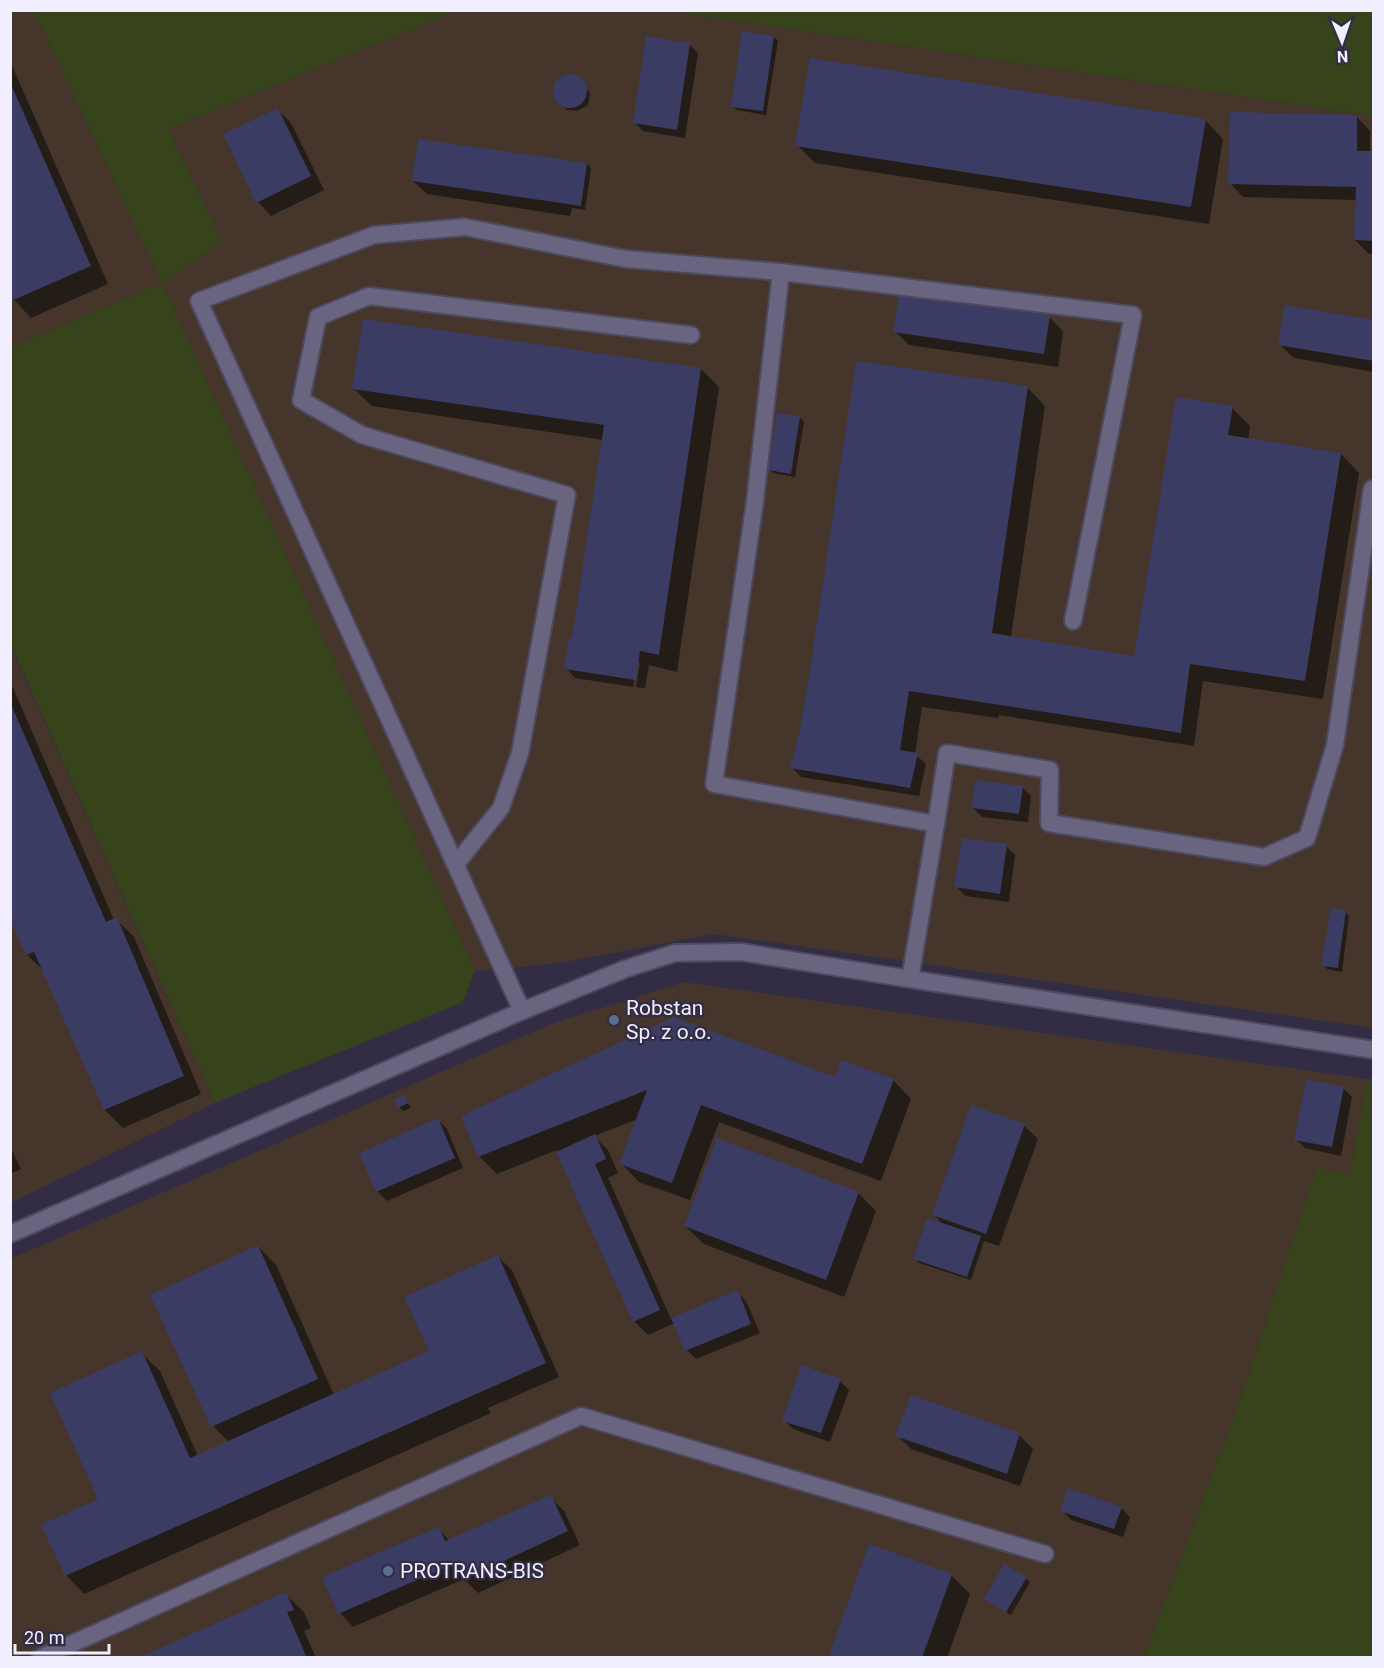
<svg xmlns="http://www.w3.org/2000/svg" width="1384" height="1668" viewBox="0 0 1384 1668" font-family="Roboto,sans-serif">
	<style>
		.commercial { fill: #45352a }
		.green { fill: #37431a }
		.shadow { fill: #0007 }
		.building { fill: #3b3c64 }
		.lines { fill: none; stroke-linecap: round; stroke-linejoin: round }
		.service-casing { stroke: #4e495e; stroke-width: 20 }
		.service { stroke: #69647f; stroke-width: 16 }
		.service-dot { fill: #5c6f8a; stroke: #322d45; stroke-width: 2 }
		.labels { text-anchor: middle; stroke-width: 4.5; stroke-linejoin: round; paint-order: stroke }
		.poi-label { font-size: 21px; fill: #f1efff; stroke: #322d45; text-anchor: start }
	</style>
	<rect width="100%" height="100%" fill="#322d45"/>
	<g class="commercial">
		<polygon points="11,11 34,11 162,283 222,241 168,129 457,11 670,11 1373,116 1373,1028 714,934 560,963 475,971 162,283 11,347"/>
		<polygon points="10,645 215,1103 11,1203 10,1203"/>
		<polygon points="684,982 1368,1079 1349,1176 1317,1167 1244,1389 1144,1657 11,1657 10,1259 554,1023"/>
	</g>
	<g class="green">
		<polygon points="34,11 457,11 168,129 222,241 162,283 475,971 463,1002 215,1103 11,645 11,347 162,283"/>
		<polygon points="670,11 1373,11 1373,116"/>
		<polygon points="1368,1079 1374,1079 1373,1657 1144,1657 1244,1389 1317,1166 1349,1176"/>
	</g>
	<g class="shadow">
		<polygon points="774,37 778,41 766,115 737,110 732,106"/>
		<polygon points="689,44 698,53 685,138 643,131 634,122"/>
		<polygon points="10,61 108,284 31,318 10,295"/>
		<polygon points="566,76 578,77 590,93 588,105 577,111 567,110 554,94 556,83"/>
		<polygon points="277,109 291,123 324,190 271,216 258,202"/>
		<polygon points="1357,117 1370,131 1370,153 1374,153 1374,254 1369,254 1355,240 1357,200 1243,197 1230,183"/>
		<polygon points="1205,120 1223,139 1209,224 815,163 797,145"/>
		<polygon points="587,164 591,168 585,210 572,208 570,216 427,194 413,181"/>
		<polygon points="1049,317 1063,331 1058,367 909,345 895,331"/>
		<polygon points="1374,321 1374,372 1294,358 1280,345"/>
		<polygon points="701,369 719,387 677,672 649,665 645,688 636,687 640,663 637,663 633,687 575,678 566,668 577,641 604,440 372,406 353,388"/>
		<polygon points="1027,387 1045,406 1011,637 1135,657 1232,408 1250,426 1248,440 1341,454 1359,473 1323,699 1203,681 1194,746 999,715 998,718 922,707 915,754 926,764 919,796 801,777 792,767"/>
		<polygon points="800,418 804,422 795,477 773,473 769,469"/>
		<polygon points="10,681 114,920 116,919 134,937 201,1094 123,1128 105,1110 44,971 27,955 10,917"/>
		<polygon points="1022,787 1031,796 1028,822 982,817 973,808"/>
		<polygon points="1006,846 1015,855 1009,902 965,896 956,886"/>
		<polygon points="1345,912 1349,916 1342,972 1327,969 1323,965"/>
		<polygon points="674,1019 836,1079 893,1080 911,1099 881,1181 719,1122 690,1200 639,1182 621,1163 638,1119 594,1136 608,1150 618,1173 608,1178 671,1319 737,1292 746,1301 760,1333 696,1359 687,1350 675,1323 648,1335 634,1321 557,1150 497,1174 479,1156"/>
		<polygon points="1343,1088 1352,1097 1341,1156 1305,1148 1296,1139"/>
		<polygon points="404,1097 411,1108 403,1111 399,1107"/>
		<polygon points="438,1120 447,1129 463,1168 387,1201 378,1192 361,1154"/>
		<polygon points="1024,1126 1038,1139 999,1246 984,1241 971,1280 919,1263 915,1258 944,1225 933,1214"/>
		<polygon points="10,1146 21,1169 10,1174"/>
		<polygon points="858,1193 876,1211 844,1297 704,1244 685,1226"/>
		<polygon points="258,1246 276,1265 334,1395 431,1352 498,1257 512,1270 559,1377 488,1408 491,1413 84,1594 66,1575 100,1500 141,1353 160,1371 198,1456 229,1442 213,1426"/>
		<polygon points="840,1381 849,1390 830,1442 793,1429 784,1420"/>
		<polygon points="897,1435 1019,1435 1033,1449 1020,1486 911,1449"/>
		<polygon points="550,1497 564,1511 580,1545 478,1593 464,1579 353,1627 340,1613 324,1578 438,1529 450,1541"/>
		<polygon points="1121,1508 1130,1517 1123,1537 1071,1520 1062,1510"/>
		<polygon points="870,1546 952,1576 970,1594 947,1658 829,1658"/>
		<polygon points="1026,1578 1030,1582 1011,1615 986,1599"/>
		<polygon points="285,1594 304,1612 311,1628 304,1631 316,1658 142,1658"/>
	</g>
	<g class="building">
		<polygon points="742,31 774,36 763,111 731,107"/>
		<polygon points="646,36 690,43 677,130 633,123"/>
		<polygon points="810,58 1206,119 1191,207 795,146"/>
		<circle cx="570" cy="91" r="17"/>
		<polygon points="10,82 91,266 11,301 10,299"/>
		<polygon points="278,108 311,176 256,203 223,134"/>
		<polygon points="1230,112 1357,115 1357,151 1374,151 1374,241 1354,240 1356,187 1228,184"/>
		<polygon points="418,139 587,163 581,206 412,181"/>
		<polygon points="899,293 1050,315 1044,354 893,332"/>
		<polygon points="1285,305 1374,320 1374,361 1278,345"/>
		<polygon points="363,319 701,368 659,655 640,651 636,680 564,669 569,638 572,638 604,425 352,389"/>
		<polygon points="856,361 1028,386 992,633 1134,656 1176,397 1233,406 1228,435 1341,453 1305,681 1190,664 1181,733 909,691 900,750 918,753 910,788 790,768 799,734 809,676"/>
		<polygon points="777,413 800,416 791,474 768,470"/>
		<polygon points="10,702 106,922 117,917 184,1076 104,1110 34,952 26,955 10,920"/>
		<polygon points="975,780 1023,786 1019,814 972,808"/>
		<polygon points="962,838 1007,844 1000,894 954,887"/>
		<polygon points="1331,908 1346,910 1338,968 1321,966"/>
		<polygon points="674,1017 835,1077 841,1060 894,1079 862,1164 701,1105 672,1183 619,1164 647,1090 478,1157 461,1116"/>
		<polygon points="1306,1079 1344,1087 1332,1147 1294,1140"/>
		<polygon points="405,1095 408,1103 398,1108 394,1099"/>
		<polygon points="971,1105 1025,1124 986,1234 932,1215"/>
		<polygon points="438,1118 455,1158 376,1192 359,1153"/>
		<polygon points="595,1134 606,1159 595,1164 660,1310 633,1322 556,1152"/>
		<polygon points="717,1138 859,1192 826,1280 684,1226"/>
		<polygon points="927,1218 981,1236 967,1277 913,1259"/>
		<polygon points="258,1245 318,1379 211,1427 150,1295"/>
		<polygon points="498,1255 546,1363 65,1576 41,1525 98,1499 50,1393 142,1351 190,1458 429,1351 404,1297"/>
		<polygon points="738,1290 751,1324 685,1351 671,1318"/>
		<polygon points="801,1365 841,1379 821,1433 782,1421"/>
		<polygon points="911,1395 1020,1433 1007,1474 895,1436"/>
		<polygon points="1068,1488 1122,1507 1114,1529 1060,1511"/>
		<polygon points="551,1495 568,1531 463,1580 454,1564 338,1614 322,1577 439,1527 445,1541"/>
		<polygon points="869,1544 952,1574 922,1658 828,1658"/>
		<polygon points="1004,1564 1027,1577 1006,1612 984,1599"/>
		<polygon points="286,1592 294,1610 287,1612 307,1658 138,1658"/>
	</g>
	<g class="lines">
		<defs>
			<g id="service">
				<polyline points="936,824 947,753 1050,770 1049,823 1264,857 1307,838 1335,745 1372,489"/>
				<polyline points="456,864 501,808 520,753 567,495 362,435 301,400 318,317 369,296 691,335"/>
				<polyline points="910,979 1374,1050"/>
				<polyline points="522,1011 199,301 374,235 465,227 626,259 781,272"/>
				<polyline points="10,1234 522,1011 625,969 675,953 741,952 910,979 936,824 714,784 755,501 781,272 1133,315 1073,621"/>
				<polyline points="40,1658 581,1416 1045,1554"/>
			</g>
		</defs>
		<use href="#service" class="service-casing"/>
		<use href="#service" class="service"/>
	</g>
	<g class="service-dot">
		<circle cx="614" cy="1020" r="6"/>
		<circle cx="388" cy="1571" r="6"/>
	</g>
	<g class="labels">
		<g class="poi-label">
			<text x="626" y="1015">Robstan<tspan x="626" dy="24">Sp. z o.o.</tspan></text>
			<text x="400" y="1578">PROTRANS-BIS</text>
		</g>
	</g>
	<rect width="1384" height="1668" fill="none" stroke="#f1efff" stroke-width="24"/>
	<g transform="translate(1342 42) rotate(178)" stroke="#322d45" stroke-width="4.5" paint-order="stroke">
	<path d="M0-4.5L10 22L0 15L-10 22Z" fill="#f1efff"/>
	<text y="-9" font-size="16" font-weight="bold" text-anchor="middle" fill="#f1efff">N</text>
	</g>
	<path d="M15 1644v9h94v-9" fill="none" stroke="#f1efff" stroke-width="3"/>
	<text x="24" y="1644" font-size="18" fill="#f1efff" stroke="#322d45" stroke-width="4.5" paint-order="stroke">20 m</text>
</svg>
